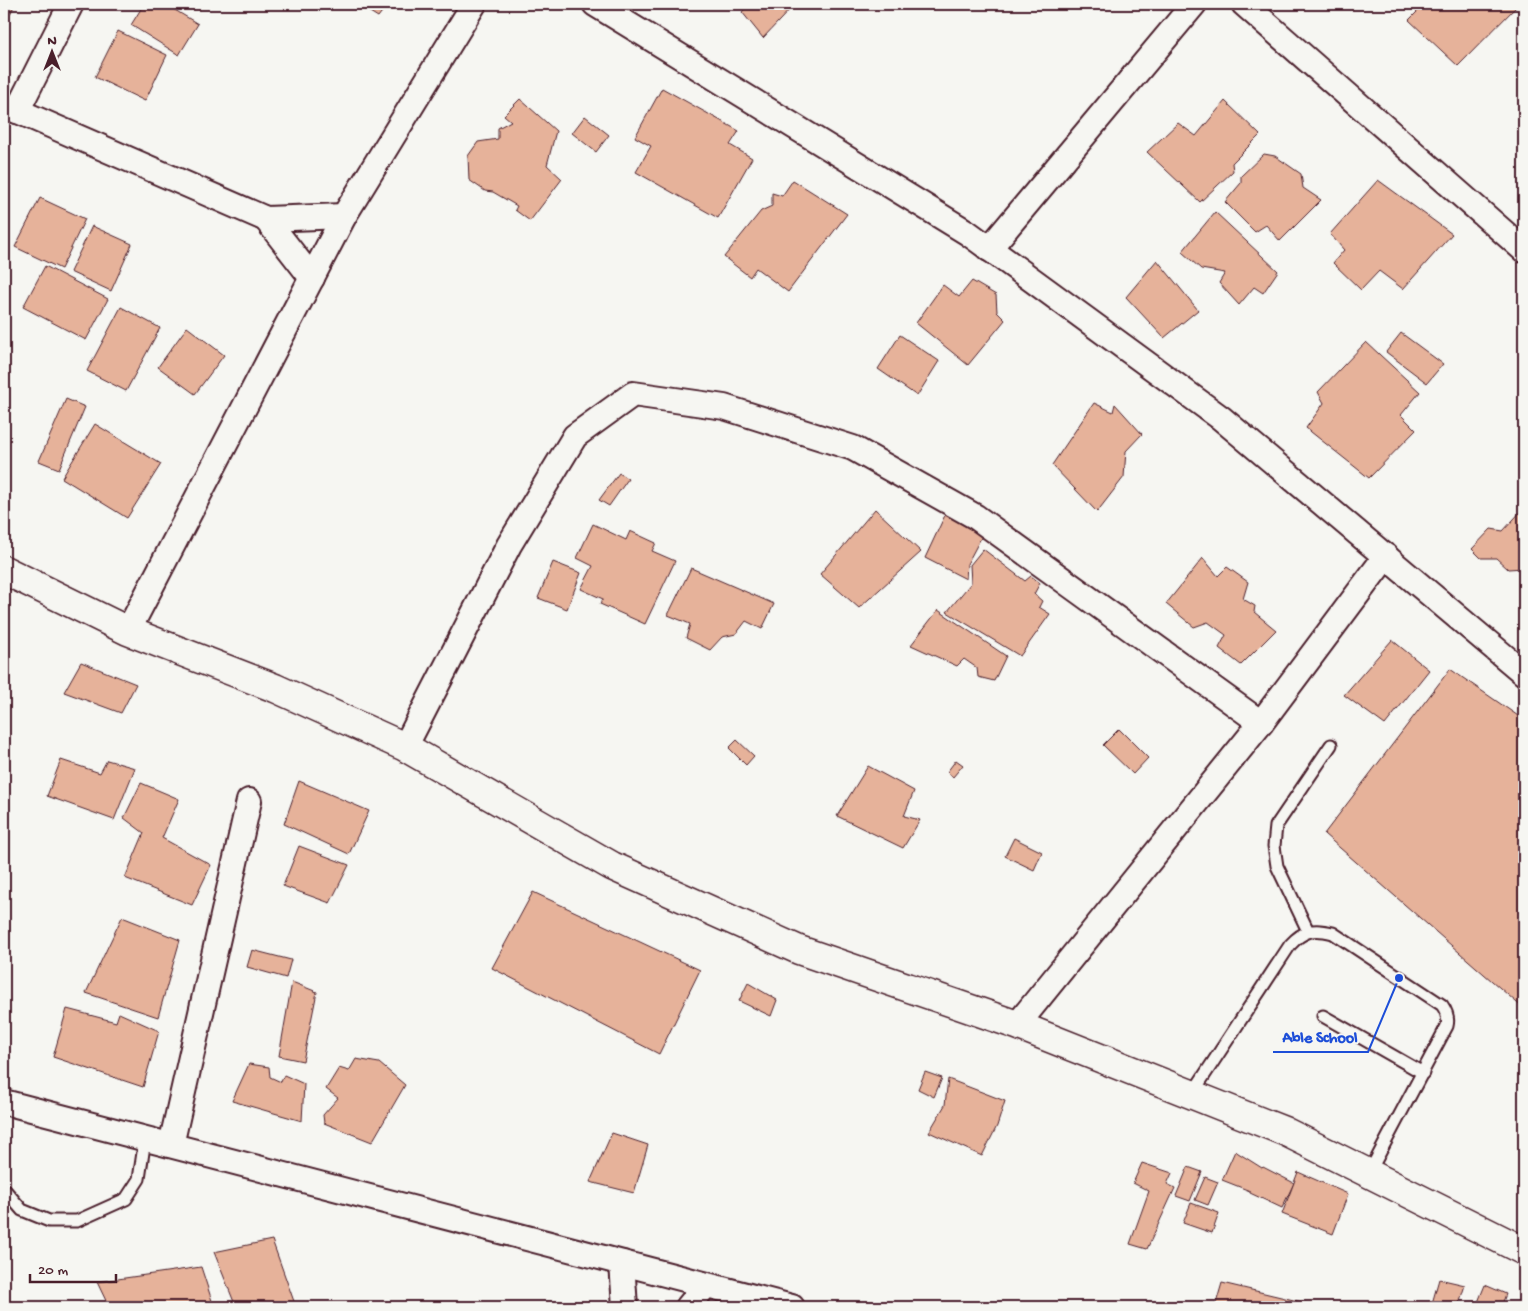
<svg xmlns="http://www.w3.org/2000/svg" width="1528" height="1311" viewBox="0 0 1528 1311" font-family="'Gochi Hand',sans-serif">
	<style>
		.building { fill: #e6b29a; stroke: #4a1f2b }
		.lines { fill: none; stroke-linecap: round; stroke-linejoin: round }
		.lane-casing { stroke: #4a1f2b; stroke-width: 15 }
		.street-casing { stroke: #4a1f2b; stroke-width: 28 }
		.secondary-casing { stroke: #4a1f2b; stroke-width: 31 }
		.lane { stroke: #f6f6f2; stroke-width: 11 }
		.street { stroke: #f6f6f2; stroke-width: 24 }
		.secondary { stroke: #f6f6f2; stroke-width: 28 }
		.leader { fill: none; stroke: #1d4ed8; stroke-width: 2 }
		.callout-dot { fill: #1d4ed8; stroke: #f6f6f2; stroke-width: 2 }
		.callout-label { font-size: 16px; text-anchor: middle; font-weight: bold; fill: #1d4ed8; stroke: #f6f6f2; stroke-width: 4; stroke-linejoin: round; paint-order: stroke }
	</style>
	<rect width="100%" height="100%" fill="#f6f6f2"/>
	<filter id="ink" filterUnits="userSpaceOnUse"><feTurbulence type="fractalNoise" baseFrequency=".02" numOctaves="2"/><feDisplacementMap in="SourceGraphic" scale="10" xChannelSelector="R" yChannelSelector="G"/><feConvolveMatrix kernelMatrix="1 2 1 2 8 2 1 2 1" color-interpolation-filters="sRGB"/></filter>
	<g filter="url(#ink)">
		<g class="building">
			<polygon points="4,4 15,4 4,26"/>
			<polygon points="144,4 165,4 198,24 179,55 131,25"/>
			<polygon points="357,4 388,4 378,17"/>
			<polygon points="749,4 795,4 763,38 742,12"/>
			<polygon points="1425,4 1519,4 1458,66 1409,20"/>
			<polygon points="118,31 167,55 145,101 95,77"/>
			<polygon points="662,88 739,131 730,145 752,158 718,218 636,172 651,146 635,137"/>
			<polygon points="520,99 556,131 547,165 562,179 530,221 515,210 517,206 493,192 485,191 469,180 468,156 478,142 498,139 498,128 511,121 504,115"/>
			<polygon points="1225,101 1260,135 1232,163 1233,171 1200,202 1147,152 1178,123 1196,136"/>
			<polygon points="585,116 609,135 596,152 572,133"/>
			<polygon points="1264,154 1275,156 1301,174 1303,188 1321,200 1280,241 1266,225 1255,232 1225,202 1241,183 1241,176"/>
			<polygon points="793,180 847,214 788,292 756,268 750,277 724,257 761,211 772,206 772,193 782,196"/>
			<polygon points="1378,180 1452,234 1403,289 1379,271 1361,290 1333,263 1344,250 1330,234"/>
			<polygon points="40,198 85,219 61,269 15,247"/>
			<polygon points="1215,212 1278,271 1263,293 1254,287 1239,305 1219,283 1225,273 1201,269 1182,252"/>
			<polygon points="92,226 132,244 111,291 70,272"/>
			<polygon points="1157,260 1198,310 1164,338 1126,297"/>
			<polygon points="45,266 108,299 86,340 23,307"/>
			<polygon points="972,281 996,295 997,312 1005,320 968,365 916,323 943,285 959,297"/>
			<polygon points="121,307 160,328 126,391 87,371"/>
			<polygon points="187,327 224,355 195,394 158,367"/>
			<polygon points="1401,333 1443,364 1427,383 1386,352"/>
			<polygon points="900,335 939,361 917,396 878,369"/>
			<polygon points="1366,342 1420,392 1401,415 1416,430 1369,478 1306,428 1324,403 1318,392"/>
			<polygon points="66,399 85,407 59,469 39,461"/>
			<polygon points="1094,403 1113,412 1115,404 1142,434 1126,451 1124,477 1097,512 1052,465"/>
			<polygon points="95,424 161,464 127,518 62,478"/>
			<polygon points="619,473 628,479 609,506 599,500"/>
			<polygon points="1524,508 1524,568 1508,569 1496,558 1481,558 1472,549 1491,529 1503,531"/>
			<polygon points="875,509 921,552 859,608 820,574"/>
			<polygon points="946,513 984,532 967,564 966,579 925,558"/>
			<polygon points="593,524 626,540 630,531 656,543 652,551 675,561 645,624 600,604 603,599 581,589 593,566 577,558"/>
			<polygon points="983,549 1025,581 1031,576 1040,583 1034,594 1042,601 1039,607 1050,614 1020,656 947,612 971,583 970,565"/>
			<polygon points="1203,558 1218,576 1227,567 1248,582 1243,599 1255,606 1254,612 1276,630 1241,665 1219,648 1226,635 1208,622 1194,627 1166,604"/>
			<polygon points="553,562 581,573 567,609 538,598"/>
			<polygon points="691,568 774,604 762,629 746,621 736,634 722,637 710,650 686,638 690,624 668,615"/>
			<polygon points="938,610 1006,656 994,681 978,677 977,668 964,659 957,666 911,645"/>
			<polygon points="1392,640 1429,670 1385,725 1344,695"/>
			<polygon points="81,662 136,684 121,713 64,692"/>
			<polygon points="1450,669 1524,720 1524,1009 1324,834"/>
			<polygon points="1119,729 1148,758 1133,774 1103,745"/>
			<polygon points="737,740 754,756 746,765 729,748"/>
			<polygon points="61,760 100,773 107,760 135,768 114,820 47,796"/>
			<polygon points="956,760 963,765 953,777 947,772"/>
			<polygon points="868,766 914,791 904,816 920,820 903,848 837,816"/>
			<polygon points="299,781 369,811 349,854 284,824"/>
			<polygon points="141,783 179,799 162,838 211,865 192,905 125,878 144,833 124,818"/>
			<polygon points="1014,838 1042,852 1034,870 1005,856"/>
			<polygon points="299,846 349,865 330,903 283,886"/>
			<polygon points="533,892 700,970 659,1054 492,968"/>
			<polygon points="122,917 180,940 158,1017 86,993"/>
			<polygon points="252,950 291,960 286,978 247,967"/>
			<polygon points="292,982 317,992 303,1061 279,1056"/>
			<polygon points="748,983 777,1000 771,1016 739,1001"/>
			<polygon points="67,1009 116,1022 119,1013 159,1031 143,1087 53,1057"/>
			<polygon points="356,1059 379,1063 405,1085 372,1142 324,1123 323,1115 338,1098 326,1089 339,1068 349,1071"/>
			<polygon points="249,1064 269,1067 270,1077 281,1082 284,1075 304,1084 302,1121 232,1101"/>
			<polygon points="925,1072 942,1078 934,1097 918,1089"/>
			<polygon points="948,1079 1005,1101 997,1126 982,1156 929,1132 945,1105"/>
			<polygon points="612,1133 648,1145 634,1193 590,1182"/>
			<polygon points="1235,1151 1262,1168 1263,1167 1294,1183 1282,1208 1250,1193 1250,1191 1222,1180"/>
			<polygon points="1142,1163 1172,1173 1167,1184 1175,1188 1147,1249 1130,1244 1149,1191 1133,1183"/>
			<polygon points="1188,1167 1202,1172 1190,1201 1176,1196"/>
			<polygon points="1298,1172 1348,1194 1333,1234 1282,1214"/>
			<polygon points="1205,1177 1218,1182 1208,1205 1195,1200"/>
			<polygon points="1191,1203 1219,1213 1212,1233 1183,1223"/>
			<polygon points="272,1240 296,1307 236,1307 214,1252"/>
			<polygon points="201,1267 214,1307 109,1307 97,1282"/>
			<polygon points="1439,1279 1465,1285 1458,1307 1431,1307"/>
			<polygon points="1222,1283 1323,1307 1215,1307"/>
			<polygon points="1485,1285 1506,1294 1501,1307 1476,1307"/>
			<polygon points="1524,1292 1524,1307 1517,1307"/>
		</g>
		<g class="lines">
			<defs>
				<g id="lane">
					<polyline points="1308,931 1277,866 1274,846 1276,826 1331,745"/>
					<polyline points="1323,1016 1423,1073"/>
					<path d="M1192,1094L1290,945C1304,930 1313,928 1333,933L1442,1005C1447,1012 1449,1018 1447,1026L1369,1173"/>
					<polyline points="4,1189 22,1210 49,1221 77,1221 126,1199 139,1179 145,1139"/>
				</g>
				<g id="street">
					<polyline points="595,4 968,233 1221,418 1524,673"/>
					<polyline points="1244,4 1524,250"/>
					<polyline points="4,105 266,219 344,216"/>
					<polyline points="17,111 71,4"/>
					<polyline points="266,219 312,278"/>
					<polyline points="989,249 1194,4"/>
					<polyline points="128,631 344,216 474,4"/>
					<polyline points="405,747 509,545 575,436 633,394 724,407 853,448 976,517 1261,723"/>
					<polyline points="1017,1025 1261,723 1386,556"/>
					<polyline points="4,1102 792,1307"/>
					<polyline points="171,1145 249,801"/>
					<polyline points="622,1263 625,1307"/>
					<polyline points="688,1307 706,1285"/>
				</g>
				<polyline id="secondary" points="4,570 128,631 275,688 405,747 612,866 799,950 1017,1025 1284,1131 1524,1251"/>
			</defs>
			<use href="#lane" class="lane-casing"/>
			<use href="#street" class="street-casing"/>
			<use href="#secondary" class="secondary-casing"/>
			<use href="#lane" class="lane"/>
			<use href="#street" class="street"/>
			<use href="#secondary" class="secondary"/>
		</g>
	</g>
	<path class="leader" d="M1399 978L1368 1052H1273"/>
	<circle class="callout-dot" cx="1399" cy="978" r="5"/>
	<g class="callout-label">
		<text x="1320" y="1042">Able School</text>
	</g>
	<rect width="1528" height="1311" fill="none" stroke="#f6f6f2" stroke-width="20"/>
	<rect x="10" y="10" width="1508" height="1291" fill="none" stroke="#4a1f2b" stroke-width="2" filter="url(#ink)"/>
	<g transform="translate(52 52)" stroke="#f6f6f2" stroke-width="4" paint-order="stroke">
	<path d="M0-4L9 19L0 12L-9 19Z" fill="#4a1f2b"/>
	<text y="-8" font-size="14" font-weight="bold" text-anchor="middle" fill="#4a1f2b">N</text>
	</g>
	<path d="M30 1274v8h86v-8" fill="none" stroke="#4a1f2b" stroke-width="2.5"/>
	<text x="38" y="1274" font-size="15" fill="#4a1f2b" stroke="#f6f6f2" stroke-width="4" paint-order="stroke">20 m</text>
</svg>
